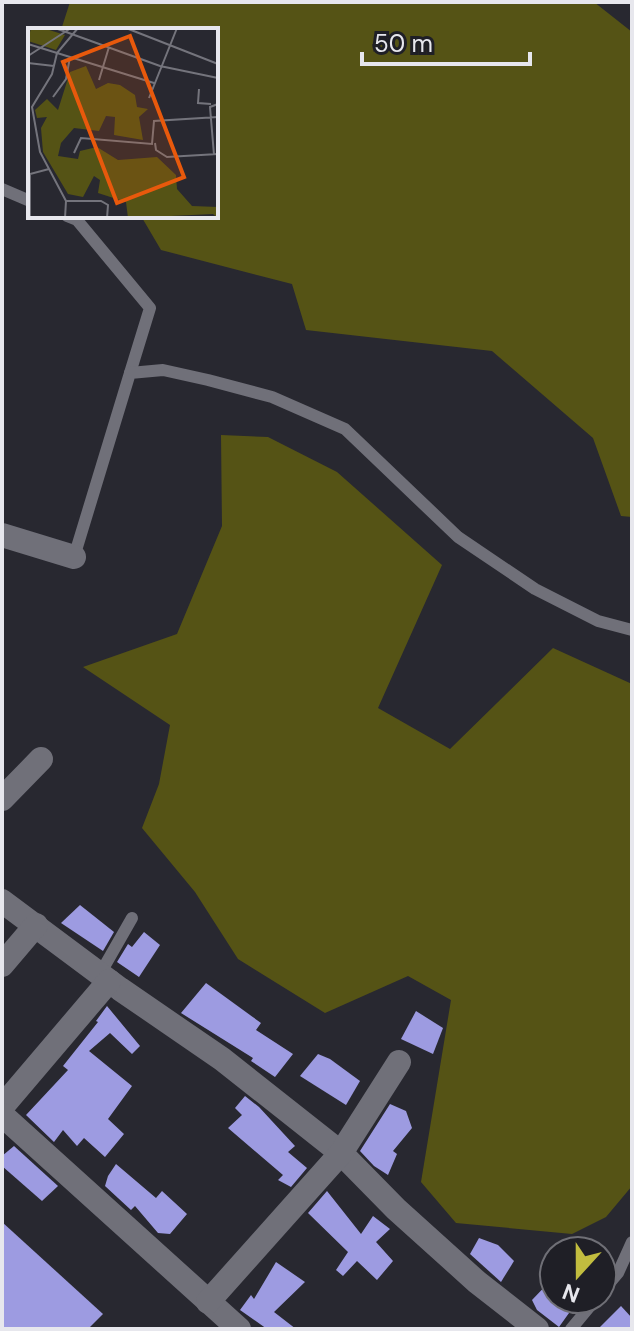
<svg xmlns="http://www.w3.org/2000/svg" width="634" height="1331" viewBox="0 0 634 1331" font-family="'DM Sans',sans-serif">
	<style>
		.green { fill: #555315 }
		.building { fill: #9d9be1 }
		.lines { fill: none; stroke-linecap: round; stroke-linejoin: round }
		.lane { stroke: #707079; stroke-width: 12 }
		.street { stroke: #707079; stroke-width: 24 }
		.inset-road { fill: none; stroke: #74747c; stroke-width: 2 }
		.view { fill: #e8590c; fill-opacity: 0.15; stroke: #e8590c; stroke-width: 4 }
		.inset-edge { fill: none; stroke: #e7e7ed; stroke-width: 4 }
	</style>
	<rect width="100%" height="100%" fill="#282830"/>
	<g class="green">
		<polygon points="70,2 594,2 632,32 632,517 621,516 593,438 492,351 306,330 292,284 161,250 141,216 216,216 216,30 61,30"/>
		<polygon points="221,435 268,437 337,472 442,565 378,708 450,749 553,648 632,684 632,1186 606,1217 572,1234 456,1223 421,1182 451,1000 408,976 325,1013 238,959 195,892 142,828 159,784 170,725 83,667 177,634 222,526"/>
	</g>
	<g class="building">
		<polygon points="80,905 114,932 103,951 61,923"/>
		<polygon points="144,932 160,945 139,977 117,962 128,944 132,947"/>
		<polygon points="206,983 261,1023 256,1030 293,1054 275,1077 251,1061 253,1058 181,1013"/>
		<polygon points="107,1006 140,1046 132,1054 110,1033 89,1051 132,1086 108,1119 124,1134 105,1157 84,1138 77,1146 63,1130 54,1142 26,1115 68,1070 63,1066 98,1022 96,1021"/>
		<polygon points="416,1011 443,1028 433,1054 401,1039"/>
		<polygon points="318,1054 330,1059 360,1081 346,1105 300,1076"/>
		<polygon points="245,1096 259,1107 295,1146 288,1152 307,1168 291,1187 278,1180 283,1175 228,1128 242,1115 235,1108"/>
		<polygon points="390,1104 406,1111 412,1128 393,1151 397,1154 388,1175 374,1166 360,1151"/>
		<polygon points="14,1146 58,1186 42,1201 2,1166 2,1156"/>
		<polygon points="116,1164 156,1198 162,1191 187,1214 170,1234 158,1233 135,1206 131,1210 105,1186 108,1176"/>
		<polygon points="327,1191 361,1234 373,1216 390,1229 376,1242 393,1261 377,1280 357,1261 343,1276 336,1270 348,1252 308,1213"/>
		<polygon points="2,1222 103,1314 88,1329 2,1329"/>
		<polygon points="479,1238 498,1245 514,1261 501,1282 470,1254"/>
		<polygon points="276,1262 305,1282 274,1312 296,1329 267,1329 240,1310 251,1295 254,1299"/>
		<polygon points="554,1277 554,1299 579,1299 559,1327 537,1310 532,1300"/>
		<polygon points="621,1306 632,1318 632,1329 598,1329"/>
	</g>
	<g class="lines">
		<g class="lane">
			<polyline points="2,189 30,201"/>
			<polyline points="67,216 77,220 150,308 130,373"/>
			<polyline points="74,557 130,373 163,370 208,380 272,397 345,429 458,537 535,589 598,621 632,630"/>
			<polyline points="100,974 132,918"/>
			<polyline points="602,1292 618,1273 632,1242"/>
			<polyline points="571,1329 596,1299"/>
		</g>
		<g class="street">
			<polyline points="2,535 74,557"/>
			<polyline points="2,799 41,759"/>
			<polyline points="2,901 120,989 222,1059 341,1153 396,1209 477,1282 537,1329"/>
			<polyline points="2,965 36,925"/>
			<polyline points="2,1107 109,981"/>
			<polyline points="2,1115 239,1329"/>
			<polyline points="208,1302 341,1153 399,1062"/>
		</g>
	</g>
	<g transform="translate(28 28)">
		<rect width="190" height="190" fill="#282830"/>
		<path d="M3,0H15L37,7L28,22L0,13ZM58,38L68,61L80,55L92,57L107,67L109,79L120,81L111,89L115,112L86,107L87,89L78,88L71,103L46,100L33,115L30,128L50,131L52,123L69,119L90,132L129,129L148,147L149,161L164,178L190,179V190L185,186L100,190L98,174L70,165L72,152L66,148L55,169L40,166L15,124L13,100L19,89L9,90L7,82L19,71L30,82L42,44Z" fill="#555315"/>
		<path class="inset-road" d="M27,0L132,38L190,50M98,0L190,36M0,16L126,55M0,28L43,0M0,35L26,38M71,52L81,19M171,61L170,75L183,76M25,69L38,51L42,29M121,70L149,0M127,115L128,122L139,129L190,126M46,125L53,110L124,116L126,93L190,89M186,127L182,79L190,76M38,173H73L80,177L79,190M2,190V146L21,141M37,190L38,173L12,124L4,79L24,46L29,25L50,0"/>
		<path class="view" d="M102,8L156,149L89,175L35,34Z"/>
		<rect width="190" height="190" class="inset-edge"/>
	</g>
	<rect width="634" height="1331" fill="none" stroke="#e7e7ed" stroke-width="8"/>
	<g transform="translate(578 1275) rotate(201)"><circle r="38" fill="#1f1f26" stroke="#6f6f76" stroke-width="2"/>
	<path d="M0-6L14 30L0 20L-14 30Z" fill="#c2bd3f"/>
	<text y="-12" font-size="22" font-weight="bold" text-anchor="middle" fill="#e7e7ed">N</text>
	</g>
	<path d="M362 52v12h168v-12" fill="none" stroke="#e7e7ed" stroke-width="4"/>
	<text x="374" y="52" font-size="24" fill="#e7e7ed" stroke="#1f1f26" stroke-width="6" paint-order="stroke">50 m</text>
</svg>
